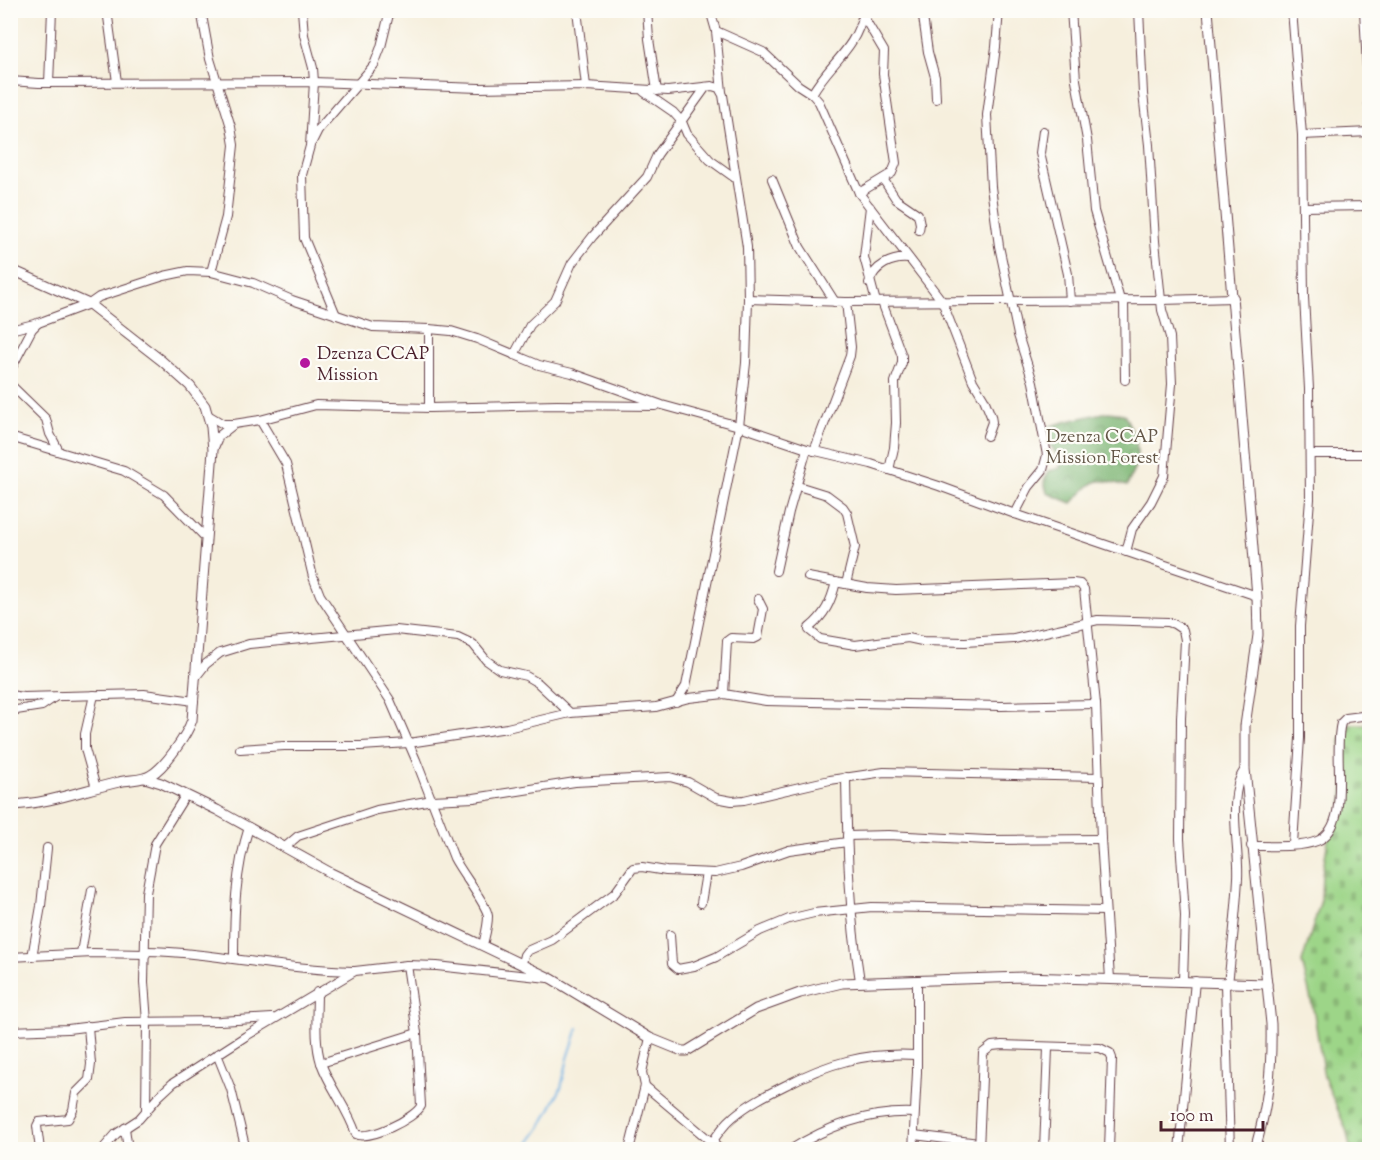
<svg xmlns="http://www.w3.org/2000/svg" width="1380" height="1160" viewBox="0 0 1380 1160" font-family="'Sorts Mill Goudy',serif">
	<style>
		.forest { fill: url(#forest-crowns); stroke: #646a50; stroke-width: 1.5 }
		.cemetery { fill: url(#cemetery-stones); stroke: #747a5a; stroke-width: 1.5 }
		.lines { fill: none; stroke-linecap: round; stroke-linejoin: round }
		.stream { stroke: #6eafe2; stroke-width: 2 }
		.minor-casing { stroke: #643e46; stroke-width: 10 }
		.tertiary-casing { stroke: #643e46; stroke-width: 11 }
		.minor { stroke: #fff; stroke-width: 8 }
		.tertiary { stroke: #fff; stroke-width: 9 }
		.poi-dot { fill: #b5179e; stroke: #fdfcf7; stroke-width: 2 }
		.labels { text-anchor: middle; stroke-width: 4.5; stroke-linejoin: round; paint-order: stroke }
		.poi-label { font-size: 18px; fill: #4a1f2b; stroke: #fdfcf7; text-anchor: start }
		.park-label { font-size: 18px; fill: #635647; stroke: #fdfcf7 }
	</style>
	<defs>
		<pattern id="forest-crowns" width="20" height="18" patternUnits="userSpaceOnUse" patternTransform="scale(1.5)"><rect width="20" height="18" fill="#7eb674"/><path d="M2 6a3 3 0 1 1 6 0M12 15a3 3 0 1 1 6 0" fill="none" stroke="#69935f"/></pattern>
		<pattern id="cemetery-stones" width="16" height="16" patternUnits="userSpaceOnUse" patternTransform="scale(1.5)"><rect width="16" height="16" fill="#9dd588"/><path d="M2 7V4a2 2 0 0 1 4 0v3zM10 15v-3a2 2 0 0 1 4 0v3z" fill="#89b676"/></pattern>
	</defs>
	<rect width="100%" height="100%" fill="#fdfcf7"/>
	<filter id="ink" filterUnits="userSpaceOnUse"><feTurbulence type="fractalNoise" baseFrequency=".0167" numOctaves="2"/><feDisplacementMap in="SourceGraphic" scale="12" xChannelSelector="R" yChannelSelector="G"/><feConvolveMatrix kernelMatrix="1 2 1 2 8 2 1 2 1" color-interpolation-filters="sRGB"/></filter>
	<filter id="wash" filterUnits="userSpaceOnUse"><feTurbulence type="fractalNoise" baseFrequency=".008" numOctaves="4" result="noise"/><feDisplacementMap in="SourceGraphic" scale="24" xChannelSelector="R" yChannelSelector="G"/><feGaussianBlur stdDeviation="1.35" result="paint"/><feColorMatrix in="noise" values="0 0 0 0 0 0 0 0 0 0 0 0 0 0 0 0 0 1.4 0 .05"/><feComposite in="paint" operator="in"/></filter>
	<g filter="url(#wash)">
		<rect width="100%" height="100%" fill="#f6efdd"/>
		<path class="forest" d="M1108,412L1124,414C1140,444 1142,455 1127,486C1092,477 1097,478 1072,503L1047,493L1044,481L1049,471L1060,468L1061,461L1049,443L1047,427L1072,420Z"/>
		<polygon class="cemetery" points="1348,724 1369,724 1369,1149 1356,1149 1350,1147 1347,1132 1324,1077 1314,1013 1302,962 1321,900 1322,874 1329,835 1341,813 1344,784 1340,740"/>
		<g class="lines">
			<polyline class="stream" points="524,1150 542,1125 561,1088 568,1058 578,1028"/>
		</g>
	</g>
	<g filter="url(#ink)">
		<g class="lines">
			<defs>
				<g id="minor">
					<polyline points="107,10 117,82"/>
					<polyline points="201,10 210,59 231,127 234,145 226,217 211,272"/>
					<polyline points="302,10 304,35 313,68 314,82 310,146 302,175 304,238 336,315"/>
					<polyline points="577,10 586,86"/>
					<polyline points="647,10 649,39 657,91"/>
					<polyline points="710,10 716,31 722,92"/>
					<polyline points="922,10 928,52 935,77 936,99"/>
					<polyline points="999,10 996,47 987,115 991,187 999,246 1018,335 1033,382 1047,455 1043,470 1029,487 1015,514"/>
					<polyline points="1071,10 1076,80 1087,140 1094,211 1120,300"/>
					<polyline points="1292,10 1302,135 1304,297 1309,389 1310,499 1300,626 1300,738 1293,844"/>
					<polyline points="1364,10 1370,126"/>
					<polyline points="716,31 763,52 798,85 812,94 819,102 859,193 942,301 973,381 984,399 991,416 992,422 987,436"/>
					<polyline points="10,81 39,83 314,82 479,88 586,86 668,91 712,86 719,88 723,95 747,247 748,299 746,363 739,426 686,686 676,702"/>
					<polyline points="49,83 52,10"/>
					<polyline points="644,92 673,112 682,122 687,134 710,160 735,178"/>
					<path d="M812,94C829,63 856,50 863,13"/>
					<polyline points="1043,131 1040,153 1068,274 1070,301"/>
					<polyline points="1302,135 1370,132"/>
					<polyline points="312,142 318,130 374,65 381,47 390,10"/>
					<polyline points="772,179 800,247 835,302"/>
					<polyline points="883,179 896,199 918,214 920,224 919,230"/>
					<polyline points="859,193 892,173 896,163 883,74 884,51 862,14"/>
					<polyline points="870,207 864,257 876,302"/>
					<polyline points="1303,207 1370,206"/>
					<path d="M869,283C874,266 892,257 909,259"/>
					<polyline points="748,299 846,302 1162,300 1234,298"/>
					<polyline points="1124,300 1125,380"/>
					<polyline points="882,302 902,356 902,363 895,382 896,423 894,448 889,470"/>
					<polyline points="10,330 38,323 89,304 99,297 164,276 188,271 211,272 253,283 292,300 373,327 429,329 451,331 477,339 539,365 572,373 662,405 739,426 807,449 871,464 939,486 1015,514 1257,596"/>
					<polyline points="514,355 530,325 555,301 572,263 593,236 647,177 657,155 706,87"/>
					<polyline points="10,371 32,329 38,323"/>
					<polyline points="10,384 46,419 50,434 59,451"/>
					<polyline points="429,408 429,329"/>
					<polyline points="208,415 223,424 234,424 260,420 316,405 429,408 557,405 655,406"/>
					<path d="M260,420L286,464L313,577L320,595L390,700L416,760L454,858C461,872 487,905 488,916C488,926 485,936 483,945"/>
					<polyline points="10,437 124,471 164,495 205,537"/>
					<polyline points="213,450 219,436 233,425"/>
					<polyline points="814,451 850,356 851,347 846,302"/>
					<polyline points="1310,454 1370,454"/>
					<polyline points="798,486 827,495 843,507 847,513 855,547 846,584"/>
					<polyline points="1126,552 1132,529 1151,502 1164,476 1172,384 1170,337 1162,310 1155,241 1149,145 1143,94 1139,10"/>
					<polyline points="776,571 789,512 807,449"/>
					<polyline points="808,577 867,588 896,590 1073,583 1080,584 1084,589 1096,704 1101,839 1110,979"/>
					<path d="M836,582C831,602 825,615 809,628V630L820,639L855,645L908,638L922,641L965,642L1014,639L1098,620L1168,622L1174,624L1183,630L1185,640L1181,718L1180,839L1185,916L1183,981"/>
					<polyline points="195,678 206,664 220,653 249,644 396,630 458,637 473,644 486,660 500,670 526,676 538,683 570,713"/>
					<polyline points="724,694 727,641 731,638 754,639 758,637 763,609 758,599"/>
					<polyline points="10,695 23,697 144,694 194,701"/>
					<polyline points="94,695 85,734 85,749 96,788"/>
					<polyline points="10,711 42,706 55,697"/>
					<polyline points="240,749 284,746 361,746 409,743 507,728 570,713 656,707 689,698 724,694 766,701 1001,706 1096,704"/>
					<path d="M846,777C847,845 849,913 860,981"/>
					<polyline points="847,836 888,835 987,840 1101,839"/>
					<path d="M1251,846C1270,846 1300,848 1317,841C1353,826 1332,754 1341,723L1346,718L1370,715"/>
					<polyline points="285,847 298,836 377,810 432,800 474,798 575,782 670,777 688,782 716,798 732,801 744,800 830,780 884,772 1098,777"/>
					<polyline points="701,903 706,873"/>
					<polyline points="670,935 672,964 678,969 694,966 716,957 760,931 789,919 814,913 872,907 1105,911"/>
					<path d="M145,951C215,952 283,970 353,971"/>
					<polyline points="81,953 92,890"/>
					<polyline points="10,957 93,953 146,954"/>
					<polyline points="32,957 41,906 47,848"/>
					<path d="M234,959C234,914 235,871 249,827"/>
					<polyline points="522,963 524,955 527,951 552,940 615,893 633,868 642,867 666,871 715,873 741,867 789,850 847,842"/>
					<polyline points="1225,984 1230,1150"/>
					<path d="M1228,984C1232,949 1236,914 1238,878C1240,848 1226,794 1245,769"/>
					<path d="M317,992C317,1015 314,1041 321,1063C330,1088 348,1109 356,1134C369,1141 415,1118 421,1106L417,1033L407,965"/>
					<polyline points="10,1031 68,1029 125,1022 220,1021 272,1018"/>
					<polyline points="217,1054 231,1089 246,1150"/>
					<polyline points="321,1063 417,1033"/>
					<polyline points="645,1086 721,1150"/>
					<polyline points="146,1112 147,1022 144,982 146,893 155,844 185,796"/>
					<polyline points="125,1128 128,1150"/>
					<polyline points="914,1135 979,1143"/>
					<polyline points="40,1150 37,1126 39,1122 68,1119 73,1110 76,1093 89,1080 91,1064 88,1026"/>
					<polyline points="102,1150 116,1134 139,1119 159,1096 173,1083 246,1036 355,971 407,965 437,966 548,978"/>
					<polyline points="629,1150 645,1086 642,1072 650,1038"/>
					<path d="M707,1150C715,1138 722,1126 733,1117C748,1104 766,1095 784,1086C828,1063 866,1052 916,1055"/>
					<path d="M790,1150C828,1126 868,1111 914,1113"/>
					<polyline points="913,1150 917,1072 917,981"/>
					<polyline points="979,1150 983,1053 992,1046 1002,1045 1100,1048 1110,1053 1112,1058 1109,1150"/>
					<polyline points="1044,1150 1048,1048"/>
					<polyline points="1179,1150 1195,981"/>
				</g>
				<g id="tertiary">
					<path d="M1208,10L1257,596L1258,635L1245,726V769L1271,1024C1272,1071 1268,1103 1255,1150"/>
					<path d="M10,269L89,304L162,361L190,386L205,406L211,427L213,450L192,720C187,735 165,767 151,775C142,781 129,779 119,782C83,790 48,804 10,805"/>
					<polyline points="145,778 161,783 217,810 331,873 552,979 650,1038 682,1051 687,1051 756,1009 800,993 842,983 1023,977 1267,984"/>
				</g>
			</defs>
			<use href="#minor" class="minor-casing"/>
			<use href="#tertiary" class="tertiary-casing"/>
			<use href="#minor" class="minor"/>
			<use href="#tertiary" class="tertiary"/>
		</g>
	</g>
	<circle class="poi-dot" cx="305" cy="363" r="6"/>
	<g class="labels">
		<g class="poi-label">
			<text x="317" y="359">Dzenza CCAP<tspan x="317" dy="21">Mission</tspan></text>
		</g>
		<g class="park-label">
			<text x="1102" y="442">Dzenza CCAP<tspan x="1102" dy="21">Mission Forest</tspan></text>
		</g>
	</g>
	<rect width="1380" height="1160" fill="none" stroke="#fdfcf7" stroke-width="36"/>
	<path d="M1161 1121v9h102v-9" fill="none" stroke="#4a1f2b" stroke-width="3"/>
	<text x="1170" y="1121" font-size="18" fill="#4a1f2b" stroke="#fdfcf7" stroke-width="4.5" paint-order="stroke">100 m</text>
</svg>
